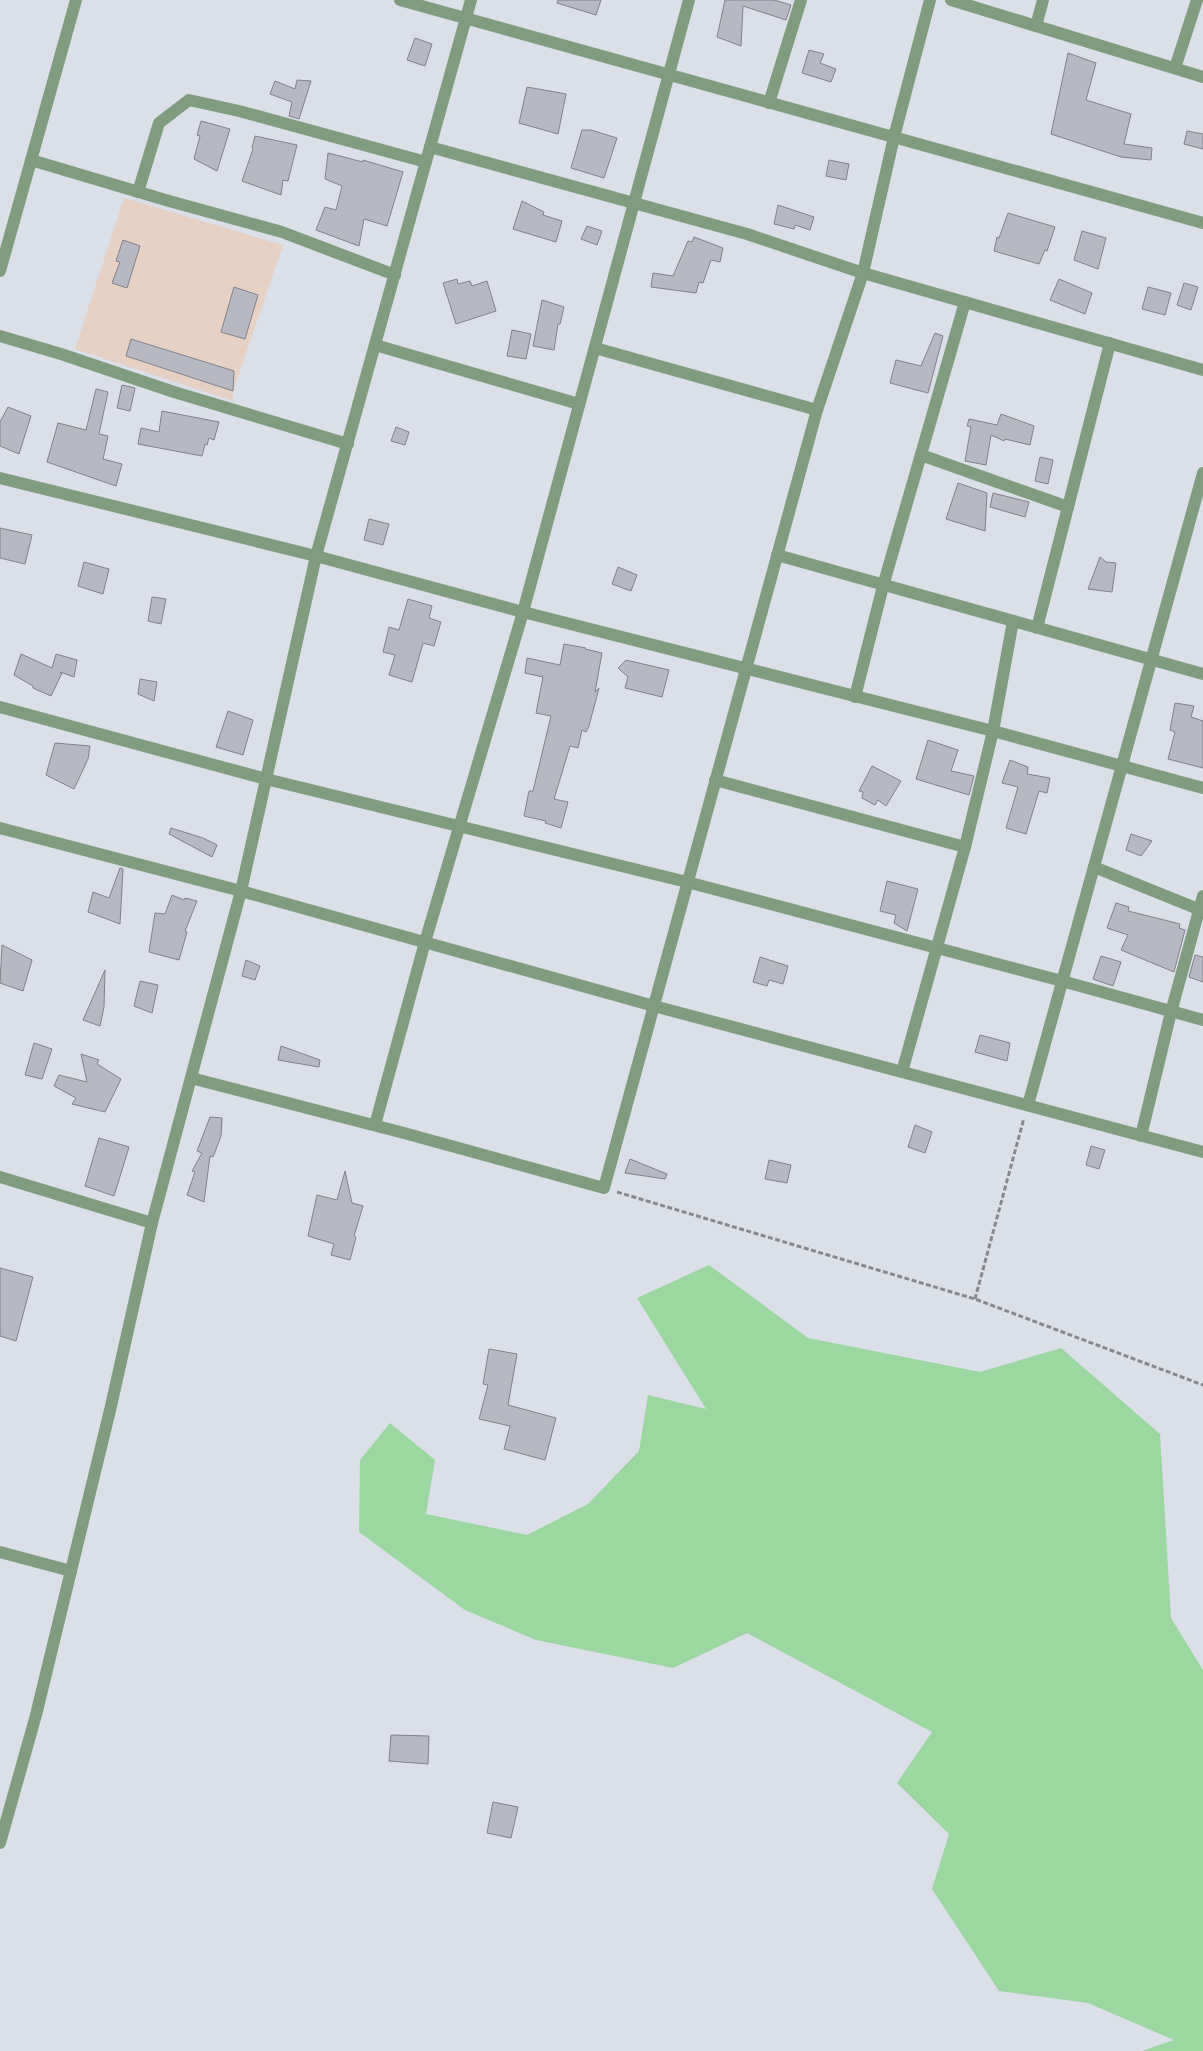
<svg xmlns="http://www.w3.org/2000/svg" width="1203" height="2051" viewBox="0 0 1203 2051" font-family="Arial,sans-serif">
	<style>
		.education { fill: #e7d0c4 }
		.green { fill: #9cd6a0 }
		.building { fill: #b7b8c2; stroke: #80818a }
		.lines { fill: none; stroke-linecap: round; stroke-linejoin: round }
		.path { stroke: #85898f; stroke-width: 3; stroke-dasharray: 5 2.5; stroke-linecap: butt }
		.minor { stroke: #7f9c7e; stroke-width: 12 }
	</style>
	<rect width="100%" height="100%" fill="#dadfe8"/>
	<polygon class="education" points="124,198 283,245 233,391 233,401 75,349"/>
	<polygon class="green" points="709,1265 808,1338 980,1372 1061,1348 1160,1434 1171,1618 1203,1670 1203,2051 1142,2051 1174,2040 1088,2003 999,1991 932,1889 949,1834 897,1783 932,1732 747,1633 673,1668 536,1640 465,1610 359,1532 360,1460 390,1423 435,1460 426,1514 527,1535 588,1504 639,1451 648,1395 706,1409 637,1298"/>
	<g class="building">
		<polygon points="558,0 601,0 596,15 557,3"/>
		<polygon points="725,0 774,0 791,5 786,20 743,6 741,46 717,37"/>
		<polygon points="415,38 432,44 425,66 407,60"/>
		<polygon points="809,50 824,54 820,63 836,69 831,82 802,73"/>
		<polygon points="1068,53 1096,63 1086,100 1131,114 1124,144 1152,148 1151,160 1121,157 1051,134"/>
		<polygon points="297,80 311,81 299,119 289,116 292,102 270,94 275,81 295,89"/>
		<polygon points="527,87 566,94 558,134 519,123"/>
		<polygon points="201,121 230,129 217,171 194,159 200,136 197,135"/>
		<polygon points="582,130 591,130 617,138 604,178 571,168"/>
		<polygon points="1187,131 1203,134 1203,149 1184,144"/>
		<polygon points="255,136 297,145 288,181 283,180 281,195 242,181 253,149 252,148"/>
		<polygon points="328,153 363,162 363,160 403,172 387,226 364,219 359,246 316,230 325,207 336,210 342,186 325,179"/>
		<polygon points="829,160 849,164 846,180 826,176"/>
		<polygon points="522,201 544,212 543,215 562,221 556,242 513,229"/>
		<polygon points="778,205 814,217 810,230 795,225 794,229 774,224"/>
		<polygon points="1008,213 1055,227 1047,251 1045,250 1039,264 994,251 997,237 999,238"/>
		<polygon points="587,226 602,231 597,245 581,239"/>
		<polygon points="1082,231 1106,238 1098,269 1074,260"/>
		<polygon points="694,237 723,248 720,262 711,260 703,283 699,282 696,293 651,287 653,273 673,276 688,241 692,242"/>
		<polygon points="123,240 140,246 127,288 112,283 120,262 116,261"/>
		<polygon points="457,279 458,284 470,281 472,286 487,281 496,311 456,324 443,283"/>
		<polygon points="1059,279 1092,293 1085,314 1050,300"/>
		<polygon points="1184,283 1198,287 1191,310 1177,305"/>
		<polygon points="234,287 258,295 245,339 221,332"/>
		<polygon points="1148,287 1171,293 1165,315 1142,309"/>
		<polygon points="542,300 564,307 560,324 558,324 554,350 533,346"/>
		<polygon points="512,330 531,334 526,359 507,356"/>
		<polygon points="935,333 943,336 928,393 890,383 896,360 921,366"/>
		<polygon points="131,339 234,371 233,391 126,356"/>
		<polygon points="122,385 135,388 130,411 117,408"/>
		<polygon points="96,389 108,392 99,434 108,436 103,459 122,464 116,486 47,462 58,423 86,430"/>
		<polygon points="8,407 31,416 19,454 0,446 0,422"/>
		<polygon points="162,411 219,422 214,440 209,438 207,445 205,444 202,456 138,444 141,428 159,432"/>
		<polygon points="1001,414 1034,426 1030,445 1005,439 1004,441 991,435 986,465 965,461 971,427 967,426 969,419 997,425"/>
		<polygon points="396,427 409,432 405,445 391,441"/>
		<polygon points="1040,457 1053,460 1048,484 1035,481"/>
		<polygon points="958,483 987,493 985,531 946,519"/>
		<polygon points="993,493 1029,502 1025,517 990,507"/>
		<polygon points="369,519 389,524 383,545 364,540"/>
		<polygon points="0,528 32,535 25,564 0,558"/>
		<polygon points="1100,557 1106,562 1116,563 1112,592 1088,589"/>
		<polygon points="84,562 109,569 103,594 78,586"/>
		<polygon points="618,567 637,575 631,591 612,584"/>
		<polygon points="152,597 166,599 161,624 148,621"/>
		<polygon points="408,599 432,606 429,618 441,622 434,646 423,643 412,682 389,675 395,655 383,652 389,627 399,630"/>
		<polygon points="564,644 586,648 585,649 602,653 595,692 599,688 589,726 586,732 582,730 578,748 570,746 554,799 568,802 561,828 545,823 546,821 524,816 529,791 533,791 551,716 536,713 543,677 525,673 527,658 560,665"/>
		<polygon points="21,654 52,668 56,654 77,660 74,677 60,672 62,673 51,696 33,688 33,686 14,675"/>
		<polygon points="626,660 669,670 662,697 625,688 628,677 618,668"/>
		<polygon points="140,679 157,682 154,701 138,694"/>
		<polygon points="1175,703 1194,706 1191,717 1203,721 1203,768 1168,759 1175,732 1170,730"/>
		<polygon points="228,711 253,720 243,755 216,747"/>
		<polygon points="928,740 958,750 951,771 974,776 969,795 916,779"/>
		<polygon points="55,743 90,746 88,759 74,789 46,775"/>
		<polygon points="1010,760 1028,767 1027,774 1050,778 1047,793 1039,791 1026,834 1006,828 1018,787 1002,783"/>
		<polygon points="872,766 901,781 886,806 878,800 875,805 862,798 863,792 859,791"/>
		<polygon points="171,828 203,838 217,845 212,857 169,834"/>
		<polygon points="1131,834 1152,841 1141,856 1126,850"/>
		<polygon points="120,868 123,869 120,924 88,912 93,892 109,898"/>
		<polygon points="887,881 918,889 907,931 894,923 896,915 880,911"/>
		<polygon points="172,895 184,900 185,898 197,901 185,931 187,932 179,960 149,952 155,913 165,914"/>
		<polygon points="1116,903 1129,907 1128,911 1180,924 1179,928 1185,930 1174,972 1121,950 1128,935 1107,928"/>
		<polygon points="2,945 32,960 23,991 0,983"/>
		<polygon points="1195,955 1203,957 1203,982 1189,977"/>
		<polygon points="1101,956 1121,962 1113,986 1093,979"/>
		<polygon points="760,957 788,966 783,984 769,980 767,986 753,982"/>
		<polygon points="246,960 260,966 255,980 242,976"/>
		<polygon points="105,970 104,1007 100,1026 83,1020"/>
		<polygon points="140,981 158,985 152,1013 134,1006"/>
		<polygon points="980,1035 1010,1043 1007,1061 975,1052"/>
		<polygon points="34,1043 52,1049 42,1079 25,1075"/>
		<polygon points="281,1046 320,1060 319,1067 278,1060"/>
		<polygon points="81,1054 99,1060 97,1064 121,1079 105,1112 72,1104 76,1098 54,1086 59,1075 87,1082"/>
		<polygon points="210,1117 222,1118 221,1136 213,1157 210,1156 204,1202 187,1195 195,1172 192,1171 202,1153 197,1151"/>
		<polygon points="915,1125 932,1132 925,1153 908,1147"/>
		<polygon points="99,1138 129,1147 114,1196 85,1186"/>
		<polygon points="1091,1146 1105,1150 1099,1169 1086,1165"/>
		<polygon points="630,1159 667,1174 665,1179 625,1173"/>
		<polygon points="769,1160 791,1165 787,1183 765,1179"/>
		<polygon points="345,1171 352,1203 363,1206 354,1236 356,1237 350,1260 331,1255 334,1244 308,1236 317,1195 337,1200"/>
		<polygon points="0,1268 33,1277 16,1341 0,1336"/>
		<polygon points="489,1349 517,1354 508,1405 556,1418 545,1460 504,1449 510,1426 479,1419 488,1385 483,1384"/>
		<polygon points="391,1735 429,1736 428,1764 389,1761"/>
		<polygon points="493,1802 518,1807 511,1838 487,1833"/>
	</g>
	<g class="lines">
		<g class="path">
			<polyline points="617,1192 975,1299 1203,1385"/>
			<polyline points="975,1299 1024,1118"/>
		</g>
		<g class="minor">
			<polyline points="400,0 1203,223"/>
			<polyline points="951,0 1203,77"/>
			<polyline points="1036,26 1043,0"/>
			<polyline points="1175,68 1197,0"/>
			<polyline points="769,103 801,0"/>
			<polyline points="430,147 747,234 863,273 1203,370"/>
			<polyline points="31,160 169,201 282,232 395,275"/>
			<polyline points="138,192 159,123 189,100 239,111 426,162"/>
			<polyline points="0,271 76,0"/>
			<polyline points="0,336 61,354 174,392 348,444"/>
			<polyline points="375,345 579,404"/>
			<polyline points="595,348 817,410"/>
			<polyline points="921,455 1068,507"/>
			<polyline points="0,478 316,556 523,612 993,731 1203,788"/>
			<polyline points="777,555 1203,674"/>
			<polyline points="1037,628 1110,343"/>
			<polyline points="855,697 883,586 965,302"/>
			<polyline points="0,707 266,779 687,882 1062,981 1203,1020"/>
			<polyline points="715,780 965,847"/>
			<polyline points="0,828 241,891 654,1006 1203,1152"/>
			<polyline points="1094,867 1203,911"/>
			<polyline points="902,1072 965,847 993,731 1013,621"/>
			<polyline points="191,1078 404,1133 604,1188 817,410 863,273 894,137 930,0"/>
			<polyline points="1028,1105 1203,473"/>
			<polyline points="375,1125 425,942 523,612 689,0"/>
			<polyline points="1141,1136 1171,1012 1203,896"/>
			<polyline points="0,1177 152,1223"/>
			<polyline points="0,1552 71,1571"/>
			<polyline points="0,1843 36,1715 111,1406 152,1223 241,891 316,556 471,0"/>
		</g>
	</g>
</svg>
